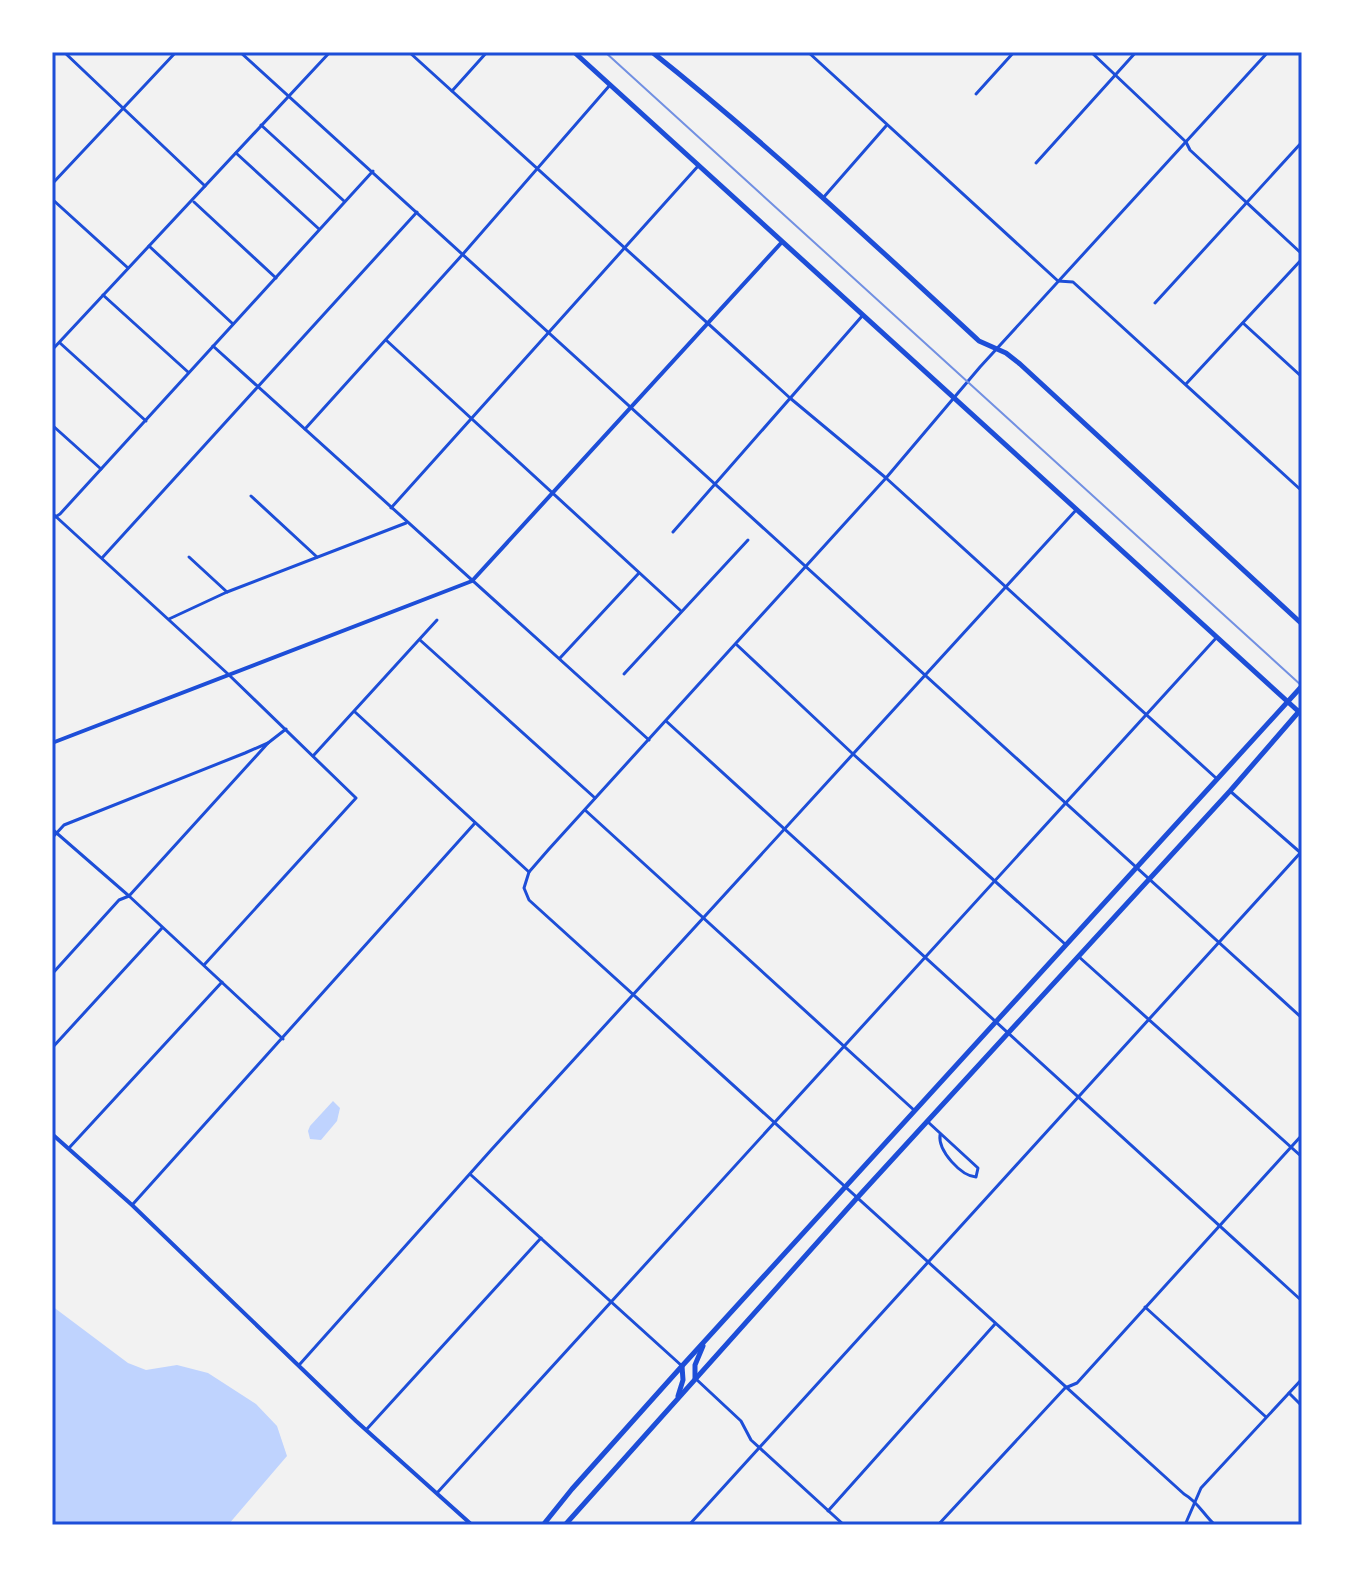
<svg xmlns="http://www.w3.org/2000/svg" width="1354" height="1577" viewBox="0 0 1354 1577" font-family="'PT Sans Narrow',sans-serif">
	<style>
		.water { fill: #bfd3fe }
		.lines { fill: none; stroke-linecap: round; stroke-linejoin: round }
		.minor { stroke: #1d4ed8; stroke-width: 3 }
		.tertiary { stroke: #1d4ed8; stroke-width: 4 }
		.primary { stroke: #1d4ed8; stroke-width: 5 }
		.rail { stroke: #7290e2; stroke-width: 2 }
		.neatline { fill: none; stroke: #1d4ed8; stroke-width: 3 }
	</style>
	<rect width="100%" height="100%" fill="#f2f2f2"/>
	<g class="water">
		<polygon points="333,1101 340,1108 337,1121 321,1140 310,1139 308,1131 310,1126"/>
		<polygon points="52,1306 128,1363 146,1370 177,1365 208,1373 256,1404 277,1426 287,1456 228,1525 52,1525"/>
	</g>
	<g class="lines">
		<g class="minor">
			<polyline points="64,52 205,186"/>
			<polyline points="240,52 1302,1018"/>
			<polyline points="409,52 790,398 886,478 1216,778"/>
			<polyline points="808,52 1058,281 1073,282 1302,491"/>
			<polyline points="1091,52 1186,142 1190,150 1302,254"/>
			<polyline points="452,91 487,52"/>
			<polyline points="976,94 1014,52"/>
			<polyline points="261,125 344,201"/>
			<polyline points="236,153 319,229"/>
			<polyline points="1036,163 1136,52"/>
			<polyline points="52,184 176,52"/>
			<polyline points="823,198 886,126"/>
			<polyline points="52,199 128,268"/>
			<polyline points="194,202 276,278"/>
			<polyline points="149,246 233,324"/>
			<polyline points="103,295 188,372"/>
			<polyline points="1155,303 1302,142"/>
			<polyline points="1243,323 1302,377"/>
			<polyline points="386,340 681,611"/>
			<polyline points="60,343 146,421"/>
			<polyline points="213,346 649,740"/>
			<polyline points="52,350 330,52"/>
			<polyline points="1186,384 1302,259"/>
			<polyline points="52,425 101,469"/>
			<polyline points="305,429 463,254 610,85"/>
			<polyline points="251,496 317,557"/>
			<polyline points="391,508 699,165"/>
			<polyline points="52,513 228,674 356,798 204,965"/>
			<polyline points="52,519 60,514 373,171"/>
			<polyline points="673,532 863,315"/>
			<polyline points="189,557 227,592"/>
			<polyline points="102,558 417,212"/>
			<polyline points="169,619 227,592 406,523"/>
			<polyline points="420,640 595,798"/>
			<polyline points="737,645 853,754 1065,944"/>
			<polyline points="560,658 639,573"/>
			<polyline points="624,674 748,540"/>
			<polyline points="355,712 529,872"/>
			<polyline points="666,721 1302,1301"/>
			<polyline points="313,756 437,620"/>
			<polyline points="1230,791 1302,854"/>
			<polyline points="585,810 915,1111"/>
			<polyline points="52,829 129,896 283,1039"/>
			<polyline points="52,838 64,825 245,753 268,743 286,729"/>
			<polyline points="1078,956 1302,1157"/>
			<polyline points="52,974 119,900 129,896 268,743"/>
			<polyline points="52,1048 162,928"/>
			<path d="M928,1122L978,1168L976,1177C961,1176 938,1151 940,1135"/>
			<polyline points="69,1148 222,982"/>
			<polyline points="471,1175 682,1366"/>
			<polyline points="133,1204 475,823"/>
			<polyline points="1145,1307 1266,1417"/>
			<polyline points="300,1364 492,1149 1077,509"/>
			<polyline points="696,1379 741,1421 751,1440 844,1525"/>
			<polyline points="1289,1393 1302,1406"/>
			<polyline points="366,1430 541,1238"/>
			<polyline points="437,1493 1217,637"/>
			<polyline points="828,1511 995,1324"/>
			<polyline points="689,1525 1302,851"/>
			<polyline points="938,1525 1065,1388 1077,1383 1302,1135"/>
			<polyline points="1185,1525 1201,1488 1302,1379"/>
			<path d="M1215,1525C1203,1514 1198,1502 1184,1494L529,900L524,888L529,872L549,849L886,478L980,367L1268,52"/>
		</g>
		<g class="tertiary">
			<polyline points="52,743 472,581 782,242"/>
			<polyline points="52,1134 132,1205 356,1421 472,1525"/>
		</g>
		<g class="primary">
			<polyline points="574,52 1298,711"/>
			<path d="M652,52C766,143 872,242 979,341L1006,353L1020,364L1302,624"/>
			<polyline points="695,1378 695,1365 703,1346"/>
			<polyline points="678,1396 683,1380 682,1366"/>
			<polyline points="543,1525 572,1489 682,1366 1302,686"/>
			<polyline points="565,1525 857,1198 1230,791 1302,708"/>
		</g>
		<polyline class="rail" points="605,52 1302,686"/>
	</g>
	<rect width="1354" height="1577" fill="none" stroke="#ffffff" stroke-width="108"/>
	<rect x="54" y="54" width="1246" height="1469" class="neatline"/>
</svg>
